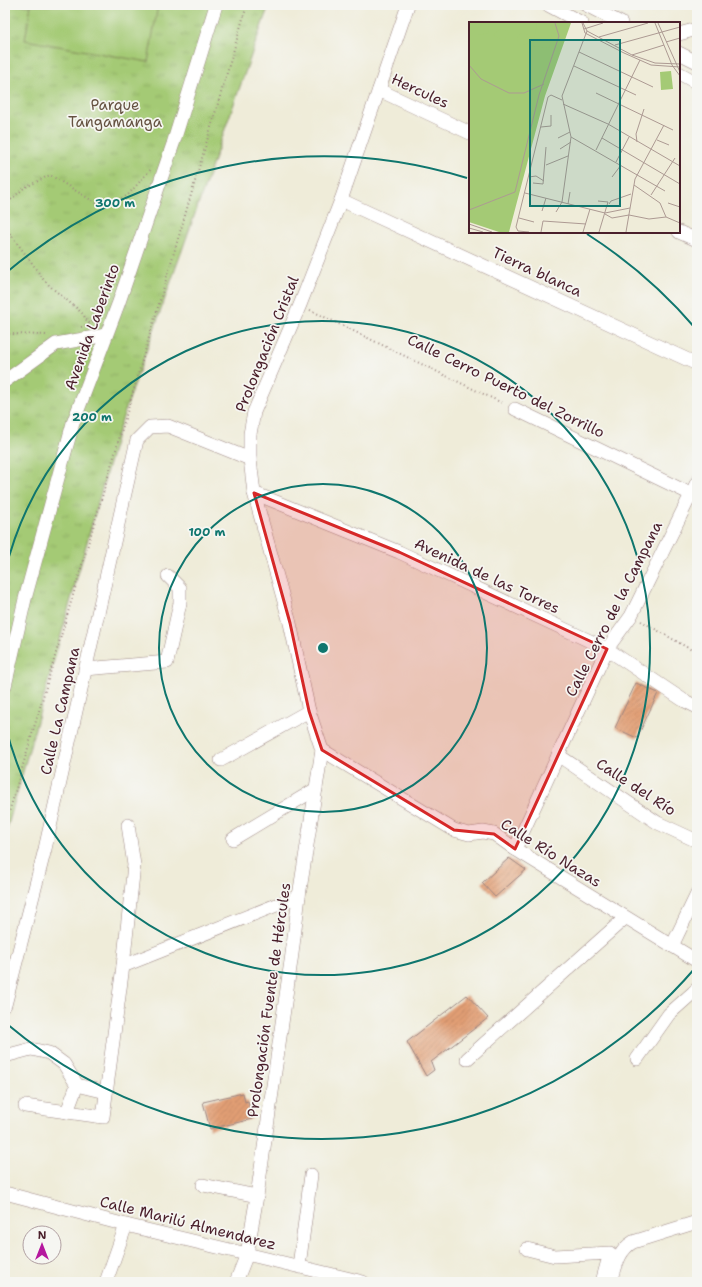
<svg xmlns="http://www.w3.org/2000/svg" width="702" height="1287" viewBox="0 0 702 1287" font-family="'Shantell Sans',sans-serif">
	<style>
		.grass { fill: url(#grass-tufts); stroke: #777450 }
		.pitch { fill: #a4ca75; stroke: #777450 }
		.building { fill: url(#building-hatch) }
		.lines { fill: none; stroke-linecap: round; stroke-linejoin: round }
		.minor-casing { stroke: #9c8682; stroke-width: 14 }
		.path { stroke: #9c8682; stroke-width: 2; stroke-dasharray: 1 3; stroke-linecap: butt }
		.minor { stroke: #fff; stroke-width: 13 }
		.marked { fill: #d62828; fill-opacity: 0.2; stroke: #d62828; stroke-width: 3; stroke-linejoin: round }
		.ring { fill: none; stroke: #0f766e; stroke-width: 2 }
		.labels { text-anchor: middle; stroke-width: 3.5; stroke-linejoin: round; paint-order: stroke }
		.street-label { font-size: 15px; fill: #4a1f2b; stroke: #f6f6f2 }
		.park-label { font-size: 15px; fill: #655241; stroke: #f6f6f2 }
		.inset-road { fill: none; stroke: #ad9a93; stroke-width: 1 }
		.view { fill: #0f766e; fill-opacity: 0.15; stroke: #0f766e; stroke-width: 2 }
		.inset-edge { fill: none; stroke: #4a1f2b; stroke-width: 2 }
		.centre { fill: #0f766e; stroke: #f6f6f2; stroke-width: 2 }
		.ring-label { font-size: 12px; text-anchor: middle; font-weight: bold; fill: #0f766e; stroke: #f6f6f2; stroke-width: 3.5; stroke-linejoin: round; paint-order: stroke }
	</style>
	<defs>
		<pattern id="grass-tufts" width="24" height="20" patternUnits="userSpaceOnUse"><rect width="24" height="20" fill="#a4ca75"/><path d="M3 7l-1-3M5 7V3M7 7l1-3M15 17l-1-3M17 17v-4M19 17l1-3" fill="none" stroke="#8fad65"/></pattern>
		<pattern id="building-hatch" width="6" height="6" patternUnits="userSpaceOnUse"><rect width="6" height="6" fill="#e29f75"/><path d="M-1 1l2-2M0 6l6-6M5 7l2-2" fill="none" stroke="#b98160"/></pattern>
	</defs>
	<rect width="100%" height="100%" fill="#f6f6f2"/>
	<filter id="ink" filterUnits="userSpaceOnUse"><feTurbulence type="fractalNoise" baseFrequency=".025" numOctaves="2"/><feDisplacementMap in="SourceGraphic" scale="8" xChannelSelector="R" yChannelSelector="G"/><feConvolveMatrix kernelMatrix="1 2 1 2 8 2 1 2 1" color-interpolation-filters="sRGB"/></filter>
	<filter id="wash" filterUnits="userSpaceOnUse"><feTurbulence type="fractalNoise" baseFrequency=".012" numOctaves="4" result="noise"/><feDisplacementMap in="SourceGraphic" scale="16" xChannelSelector="R" yChannelSelector="G"/><feGaussianBlur stdDeviation="0.9" result="paint"/><feColorMatrix in="noise" values="0 0 0 0 0 0 0 0 0 0 0 0 0 0 0 0 0 1.4 0 .05"/><feComposite in="paint" operator="in"/></filter>
	<g filter="url(#wash)">
		<rect width="100%" height="100%" fill="#efecd9"/>
		<polygon class="grass" points="5,5 269,5 118,431 5,836"/>
		<polygon class="pitch" points="31,5 158,5 148,62 25,40"/>
		<g id="blocks">
			<g class="building">
				<polygon points="636,683 658,693 637,738 615,728"/>
				<polygon points="509,858 526,870 495,897 482,883"/>
				<polygon points="467,995 488,1018 431,1062 434,1070 426,1076 407,1042"/>
				<polygon points="243,1093 245,1102 248,1101 252,1119 210,1129 203,1102"/>
			</g>
		</g>
	</g>
	<g filter="url(#ink)">
		<use href="#blocks" fill-opacity="0" stroke="#9c8682" stroke-width="1"/>
		<g class="lines">
			<defs>
				<g id="minor">
					<polyline points="548,5 582,23"/>
					<polyline points="586,5 621,23"/>
					<polyline points="679,34 697,29"/>
					<polyline points="679,53 697,62"/>
					<polyline points="679,73 697,83"/>
					<polyline points="379,90 470,133"/>
					<polyline points="341,200 697,364"/>
					<polyline points="679,232 697,240"/>
					<polyline points="5,381 56,344 106,335"/>
					<polyline points="515,409 697,497"/>
					<polyline points="254,493 399,552 607,649 683,700 697,707"/>
					<polyline points="85,669 167,662 180,603 180,588 168,576"/>
					<polyline points="5,686 25,599 73,423 119,302 173,144 216,5"/>
					<polyline points="322,750 454,830 469,834 483,832 494,834 515,849 697,961"/>
					<polyline points="558,755 658,823 697,841"/>
					<polyline points="221,760 309,711"/>
					<polyline points="233,839 316,789"/>
					<polyline points="515,849 607,649 631,616 697,482"/>
					<polyline points="672,946 697,894"/>
					<polyline points="123,966 299,896"/>
					<polyline points="5,1005 45,849 137,440 150,427 168,426 250,459"/>
					<polyline points="5,1056 31,1049 49,1053 64,1064 77,1085 106,1092"/>
					<polyline points="467,1059 625,918"/>
					<polyline points="637,1059 669,1014 697,989"/>
					<polyline points="25,1106 103,1117 123,966 134,865 128,825"/>
					<polyline points="67,1112 77,1085"/>
					<polyline points="203,1185 257,1196"/>
					<polyline points="5,1193 126,1225 363,1282"/>
					<polyline points="527,1249 555,1256 610,1253 602,1282"/>
					<polyline points="299,1266 311,1175"/>
					<polyline points="106,1282 126,1225"/>
					<polyline points="236,1282 247,1254 257,1196 292,954 299,896 322,750 309,711 290,623 254,493 250,459 250,434 254,412 300,305 341,200 408,5"/>
					<path d="M611,1282C616,1266 618,1251 633,1242L697,1222"/>
				</g>
			</defs>
			<use href="#minor" class="minor-casing"/>
			<g class="path">
				<polyline points="5,205 24,188 50,175 101,206 127,196 152,168"/>
				<polyline points="5,227 32,263 43,279 52,288 74,306 83,314 87,321 91,324"/>
				<polyline points="310,310 504,404"/>
				<polyline points="81,327 91,323 105,305"/>
				<polyline points="5,333 9,334 48,335"/>
				<polyline points="641,621 697,653"/>
				<polyline points="5,826 247,5"/>
			</g>
			<use href="#minor" class="minor"/>
		</g>
	</g>
	<path class="marked" d="M254,493L399,552L607,649L515,849L494,834L454,830L322,750L309,711L290,623Z"/>
	<g class="ring">
		<circle cx="323" cy="648" r="164"/>
		<path d="M5 572A327 327 0 1 1 5 724"/>
		<path d="M696 967A491 491 0 0 1 7 1024M7 272A491 491 0 0 1 467 178M587 234A491 491 0 0 1 696 329"/>
	</g>
	<g class="labels">
		<g class="street-label">
			<text transform="translate(420 91) rotate(25)" y="5">Hercules</text>
			<text transform="translate(537 272) rotate(25)" y="5">Tierra blanca</text>
			<text transform="translate(92 327) rotate(-70)" y="5">Avenida Laberinto</text>
			<text transform="translate(267 344) rotate(-68)" y="5">Prolongación Cristal</text>
			<text transform="translate(506 386) rotate(26)" y="5">Calle Cerro Puerto del Zorrillo</text>
			<text transform="translate(487 576) rotate(25)" y="5">Avenida de las Torres</text>
			<text transform="translate(614 609) rotate(-63)" y="5">Calle Cerro de la Campana</text>
			<text transform="translate(60 711) rotate(-77)" y="5">Calle La Campana</text>
			<text transform="translate(636 787) rotate(33)" y="5">Calle del Río</text>
			<text transform="translate(551 853) rotate(32)" y="5">Calle Río Nazas</text>
			<text transform="translate(269 1000) rotate(-82)" y="5">Prolongación Fuente de Hércules</text>
			<text transform="translate(188 1223) rotate(14)" y="5">Calle Marilú Almendarez</text>
		</g>
		<g class="park-label">
			<text x="115" y="110">Parque<tspan x="115" dy="17">Tangamanga</tspan></text>
		</g>
	</g>
	<g transform="translate(469 22)">
		<rect width="211" height="211" fill="#efecd9"/>
		<path d="M0,1H102L76,74L40,210H30L0,200Z" fill="#a4ca75"/>
		<path d="M15,1H19L20,11L9,13V6ZM68,1L84,4L80,26L64,24ZM31,7L41,9L35,19L24,13ZM48 17a6 6 0 1 1 12 0a6 6 0 1 1-12 0ZM202,49L204,67L192,68L191,50Z" fill="#a4ca75"/>
		<path class="inset-road" d="M113,1L116,11L155,31L182,43L211,45M114,1L118,9L163,33L186,41L211,42M186,1L203,43L211,54M189,1L211,50M115,7L134,1M130,15L179,1M197,20L211,16M146,23L211,5M110,30L184,65M163,33L195,23M0,43L12,57L40,71H55L75,62M105,44L167,73M127,71L204,108M94,82L139,102L211,144M72,105L82,104V93M102,115L196,169M89,116L101,110M133,116L211,162M188,118L200,123M168,120L167,112L175,87M91,127L102,120M127,128L171,38M147,140L160,115M77,143L99,134M60,155L67,154L75,159M143,155L152,143M64,161L74,162L77,125M165,163L191,181L197,195M56,171L136,191L161,186M182,173L206,136M129,179L139,180L130,210M199,181L211,185M99,182L101,170M140,182L142,179L162,172M0,188L46,170L70,73L90,14L86,1M73,189L77,176M87,190L93,180L102,115L93,74L118,9M136,192L143,196L160,193L180,197L197,195L211,201M50,196L65,200M0,202L23,210M0,206L14,210M60,210L49,209L47,205L79,75L82,73L93,78M72,210L74,199L117,202M114,210L121,187M157,210L166,157L195,103"/>
		<path class="view" d="M61,18H151V184H61Z"/>
		<rect width="211" height="211" class="inset-edge"/>
	</g>
	<circle cx="323" cy="648" r="6" class="centre"/>
	<g class="ring-label">
		<text x="115" y="207">300 m</text>
		<text x="92" y="421">200 m</text>
		<text x="207" y="536">100 m</text>
	</g>
	<rect width="702" height="1287" fill="none" stroke="#f6f6f2" stroke-width="20"/>
	<g transform="translate(42 1245)"><circle r="19" fill="#f6f6f2" stroke="#b1a0a2"/>
	<path d="M0-3L7 15L0 10L-7 15Z" fill="#b5179e"/>
	<text y="-6" font-size="11" font-weight="bold" text-anchor="middle" fill="#4a1f2b">N</text>
	</g>
</svg>
